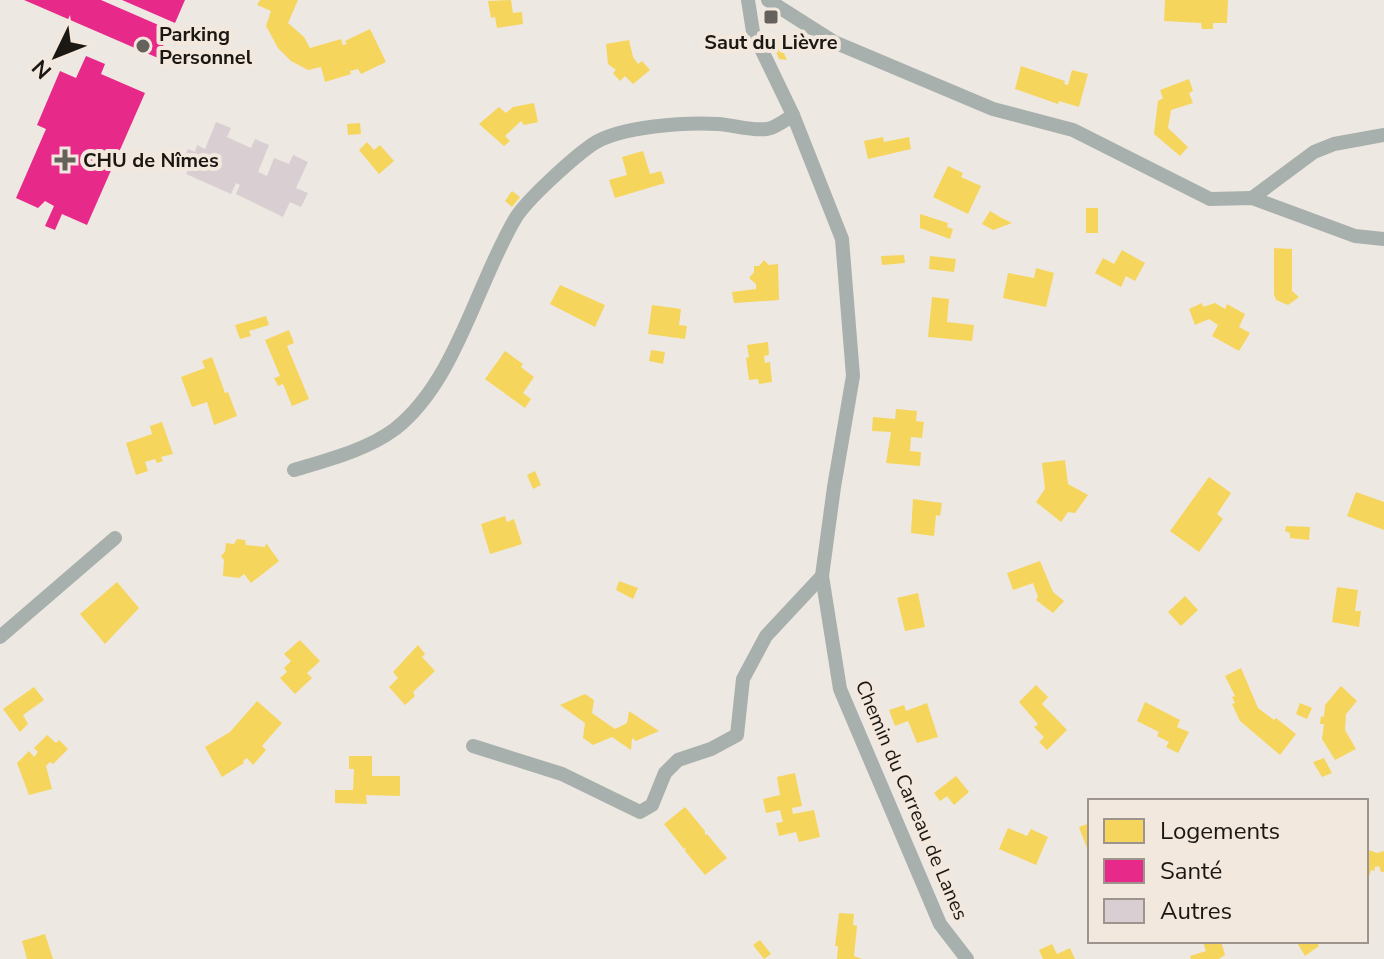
<svg xmlns="http://www.w3.org/2000/svg" width="1384" height="959" viewBox="0 0 1384 959" font-family="'Nunito Sans',sans-serif">
	<style>
		.homes { fill: #f6d55c }
		.health { fill: #e7298a }
		.building { fill: #d9ced2 }
		.lines { fill: none; stroke-linecap: round; stroke-linejoin: round }
		.minor { stroke: #a7b0ac; stroke-width: 14 }
		.poi-dot { fill: #65615c; stroke: #f3e8dd; stroke-width: 3 }
		.labels { text-anchor: middle; stroke-width: 8; stroke-linejoin: round; paint-order: stroke }
		.poi-label { font-size: 20px; font-weight: bold; fill: #1b1814; stroke: #f3e8dd; text-anchor: start }
		.street-label { font-size: 20px; fill: #1b1814; stroke: #f3e8dd }
	</style>
	<rect width="100%" height="100%" fill="#eee8e2"/>
	<g class="homes">
		<polygon points="260,0 298,0 288,23 304,37 310,48 341,39 343,45 347,44 345,41 370,29 386,62 361,74 358,69 350,71 351,74 325,82 321,67 308,70 291,61 278,48 266,26 271,11 257,5"/>
		<polygon points="511,0 513,13 522,12 523,24 497,28 495,17 491,18 488,1"/>
		<polygon points="1165,0 1228,0 1227,23 1213,23 1213,29 1202,29 1201,23 1164,21"/>
		<polygon points="776,35 787,60 779,59 770,38"/>
		<polygon points="629,40 633,57 638,64 642,61 650,70 633,84 625,76 620,81 613,73 616,70 608,64 606,44"/>
		<polygon points="1021,66 1065,81 1064,84 1068,85 1072,70 1088,74 1079,107 1059,101 1058,104 1015,89"/>
		<polygon points="1189,79 1193,91 1189,93 1193,103 1171,110 1168,128 1188,147 1180,156 1154,134 1158,101 1163,98 1160,90"/>
		<polygon points="534,103 538,122 524,125 521,121 505,136 510,141 504,146 479,124 499,107 506,113 513,107"/>
		<polygon points="360,123 361,134 348,135 347,124"/>
		<polygon points="883,137 884,142 909,137 911,149 868,159 864,141"/>
		<polygon points="367,142 374,150 380,145 394,161 379,174 359,150"/>
		<polygon points="643,151 650,174 661,171 665,183 615,198 609,180 627,175 622,157"/>
		<polygon points="948,166 963,173 961,177 981,186 968,214 933,197"/>
		<polygon points="512,191 520,197 512,207 505,201"/>
		<rect x="1086" y="208" width="12" height="25"/>
		<polygon points="990,211 1000,217 1012,223 993,230 982,224"/>
		<polygon points="920,214 948,223 947,227 953,229 950,239 920,228"/>
		<polygon points="1274,248 1292,249 1292,291 1299,297 1288,305 1276,300 1274,294"/>
		<polygon points="1122,250 1145,263 1135,281 1126,276 1121,287 1095,273 1103,258 1114,264"/>
		<polygon points="904,255 905,263 882,265 881,256"/>
		<polygon points="930,256 956,259 954,272 929,269"/>
		<polygon points="764,260 769,265 778,264 779,300 734,303 732,292 756,289 756,284 749,278 754,272 754,266 759,266"/>
		<polygon points="1036,268 1054,273 1046,307 1003,298 1008,273 1034,278"/>
		<polygon points="560,285 605,305 595,327 550,304"/>
		<polygon points="932,297 949,299 947,322 974,325 972,341 928,337"/>
		<polygon points="1202,303 1203,307 1215,303 1225,309 1227,304 1245,314 1239,327 1250,333 1239,351 1212,336 1218,325 1209,319 1195,325 1189,309"/>
		<polygon points="652,305 681,309 679,325 687,326 685,339 648,334"/>
		<polygon points="266,316 269,325 249,331 251,336 240,339 235,325"/>
		<polygon points="289,330 294,343 287,346 309,399 292,406 283,384 278,386 274,378 280,376 265,340"/>
		<polygon points="768,342 769,355 764,356 765,363 770,362 772,382 759,384 758,379 749,380 746,358 749,357 747,345"/>
		<polygon points="651,350 665,352 663,364 649,361"/>
		<polygon points="505,351 523,364 521,367 534,377 523,393 531,399 525,408 485,379"/>
		<polygon points="212,357 225,393 228,392 237,416 214,425 207,402 192,407 181,377 205,368 202,361"/>
		<polygon points="896,409 917,411 916,421 924,422 922,438 911,437 910,451 921,452 920,466 886,463 891,432 872,431 873,417 895,419"/>
		<polygon points="162,422 173,454 161,457 163,461 157,463 155,459 145,462 148,471 136,475 126,443 152,434 150,426"/>
		<polygon points="1065,460 1068,484 1088,495 1075,513 1068,512 1061,522 1036,502 1045,489 1042,463"/>
		<polygon points="535,471 541,485 533,489 527,475"/>
		<polygon points="1209,477 1231,493 1217,514 1223,519 1199,552 1170,531"/>
		<polygon points="1356,492 1384,502 1384,530 1347,516"/>
		<polygon points="913,499 942,503 940,516 936,515 934,536 911,533"/>
		<polygon points="505,516 507,522 514,519 522,544 490,554 481,524"/>
		<polygon points="1286,526 1310,527 1309,540 1290,538 1290,533 1285,531"/>
		<polygon points="237,539 245,540 246,545 265,547 266,543 279,561 251,583 244,574 239,578 223,576 224,560 221,556 225,552 226,543 234,544"/>
		<polygon points="1040,561 1053,592 1064,601 1053,613 1036,600 1038,597 1033,583 1013,590 1007,573"/>
		<polygon points="619,581 638,588 633,599 616,590"/>
		<polygon points="117,582 139,608 105,644 80,614"/>
		<polygon points="1337,587 1358,590 1355,611 1361,611 1359,627 1332,622"/>
		<polygon points="918,593 925,627 905,631 897,598"/>
		<polygon points="1185,596 1198,610 1181,626 1168,612"/>
		<polygon points="300,640 320,661 307,673 312,678 295,694 280,678 287,672 284,668 291,661 284,654"/>
		<polygon points="418,645 425,654 422,657 435,671 413,692 415,696 405,705 389,687 398,678 393,672"/>
		<polygon points="1241,668 1258,708 1274,720 1276,718 1296,734 1280,755 1240,721 1232,704 1235,703 1232,697 1235,696 1225,676"/>
		<polygon points="1036,685 1048,697 1042,704 1067,730 1047,750 1039,742 1044,737 1034,727 1038,724 1019,702"/>
		<polygon points="1341,686 1357,701 1346,714 1345,730 1356,749 1335,760 1322,739 1324,724 1320,724 1321,716 1324,717 1325,705"/>
		<polygon points="34,687 44,700 23,715 28,724 20,732 3,709"/>
		<polygon points="585,694 594,700 592,713 615,729 627,723 629,711 659,731 636,741 632,738 631,750 612,737 593,745 583,738 585,723 560,705"/>
		<polygon points="257,701 282,723 262,746 266,750 253,765 247,758 243,761 244,763 222,777 205,747 230,732"/>
		<polygon points="1145,702 1180,720 1177,727 1189,732 1178,753 1166,747 1169,742 1157,736 1159,732 1137,721"/>
		<polygon points="927,703 938,737 917,743 908,721 895,726 889,710 904,705 906,711"/>
		<polygon points="1300,703 1312,708 1307,719 1296,714"/>
		<polygon points="47,735 56,743 59,740 68,749 53,764 50,762 46,766 52,789 29,795 17,763 29,751 34,757 38,752 34,748"/>
		<polygon points="349,756 372,756 372,776 400,776 400,796 366,795 367,804 335,803 335,790 353,790 354,769 349,769"/>
		<polygon points="1324,758 1332,773 1322,777 1313,762"/>
		<polygon points="795,773 802,806 792,808 793,814 814,810 820,837 799,842 796,832 779,836 776,823 783,822 780,810 766,813 763,799 780,795 777,777"/>
		<polygon points="956,776 969,792 954,805 947,796 940,801 934,793"/>
		<polygon points="685,807 705,831 705,835 707,834 727,858 705,875 685,851 686,847 684,849 664,824"/>
		<polygon points="1090,823 1090,856 1079,827"/>
		<polygon points="1008,828 1027,836 1031,829 1048,837 1036,865 999,849"/>
		<polygon points="1366,849 1377,853 1384,851 1384,872 1381,872 1379,866 1375,867 1374,871 1371,870 1367,884"/>
		<polygon points="839,913 854,914 853,925 857,926 854,956 862,959 837,959 838,946 835,946"/>
		<polygon points="45,934 53,959 27,959 22,941"/>
		<polygon points="760,940 771,954 764,959 753,945"/>
		<polygon points="1195,941 1221,941 1225,955 1219,959 1191,959 1190,956 1206,951 1203,942 1196,944"/>
		<polygon points="1296,941 1316,941 1319,946 1305,956"/>
		<polygon points="1052,944 1057,954 1070,948 1075,959 1043,959 1039,950"/>
	</g>
	<g class="health">
		<polygon points="24,0 101,0 170,30 158,58"/>
		<polygon points="122,0 185,0 175,23"/>
		<polygon points="86,56 105,64 101,74 145,93 87,225 62,214 55,230 45,226 54,206 45,201 38,208 16,198 46,129 37,125 60,71 76,78"/>
	</g>
	<polygon class="building" points="216,122 231,128 227,137 251,148 255,139 269,145 258,172 267,176 274,158 289,164 293,155 308,162 296,188 308,193 301,207 290,202 283,217 236,194 240,185 236,183 231,194 186,174 191,163 183,159 188,149 195,152 197,145 205,149"/>
	<g class="lines">
		<g class="minor">
			<polyline points="748,0 753,32 793,115 842,239 853,376 834,487 822,576 840,689 940,924 967,959"/>
			<polyline points="768,0 834,42 993,109 1073,130 1210,199 1252,198 1355,236 1384,239"/>
			<polyline points="1252,198 1314,152 1334,144 1384,135"/>
			<path d="M294,470C327,460 367,450 395,429C456,381 476,285 515,219C526,200 574,157 593,144C620,126 687,122 718,124C734,125 751,131 767,129C775,128 786,120 793,115"/>
			<polyline points="0,637 115,538"/>
			<polyline points="473,746 562,774 640,812 652,805 665,773 678,760 711,749 737,735 743,679 766,636 822,576"/>
		</g>
	</g>
	<g class="poi-dot">
		<rect x="763" y="9" width="16" height="16" rx="4"/>
		<circle cx="143" cy="46" r="8"/>
		<path d="M61 148h8v8h8v8h-8v8h-8v-8h-8v-8h8z"/>
	</g>
	<g class="labels">
		<g class="poi-label">
			<text x="159" y="41">Parking<tspan x="159" dy="23">Personnel</tspan></text>
			<text x="771" y="49" text-anchor="middle">Saut du Lièvre</text>
			<text x="83" y="167">CHU de Nîmes</text>
		</g>
		<g class="street-label">
			<text transform="translate(912 800) rotate(67)" y="7">Chemin du Carreau de Lanes</text>
		</g>
	</g>
	<rect x="1088" y="799" width="280" height="144" fill="#f3e8dd" stroke="#9d958d" stroke-width="2"/>
	<rect x="1104" y="819" width="40" height="24" fill="#f6d55c" stroke="#9d958d" stroke-width="2"/>
	<text x="1160" y="839" font-size="24" fill="#1b1814">Logements</text>
	<rect x="1104" y="859" width="40" height="24" fill="#e7298a" stroke="#9d958d" stroke-width="2"/>
	<text x="1160" y="879" font-size="24" fill="#1b1814">Santé</text>
	<rect x="1104" y="899" width="40" height="24" fill="#d9ced2" stroke="#9d958d" stroke-width="2"/>
	<text x="1160" y="919" font-size="24" fill="#1b1814">Autres</text>
	<g transform="translate(56 56) rotate(227)" stroke="#f3e8dd" stroke-width="6" paint-order="stroke">
	<path d="M0-6L14 30L0 20L-14 30Z" fill="#1b1814"/>
	<text y="-12" font-size="22" font-weight="bold" text-anchor="middle" fill="#1b1814">N</text>
	</g>
</svg>
